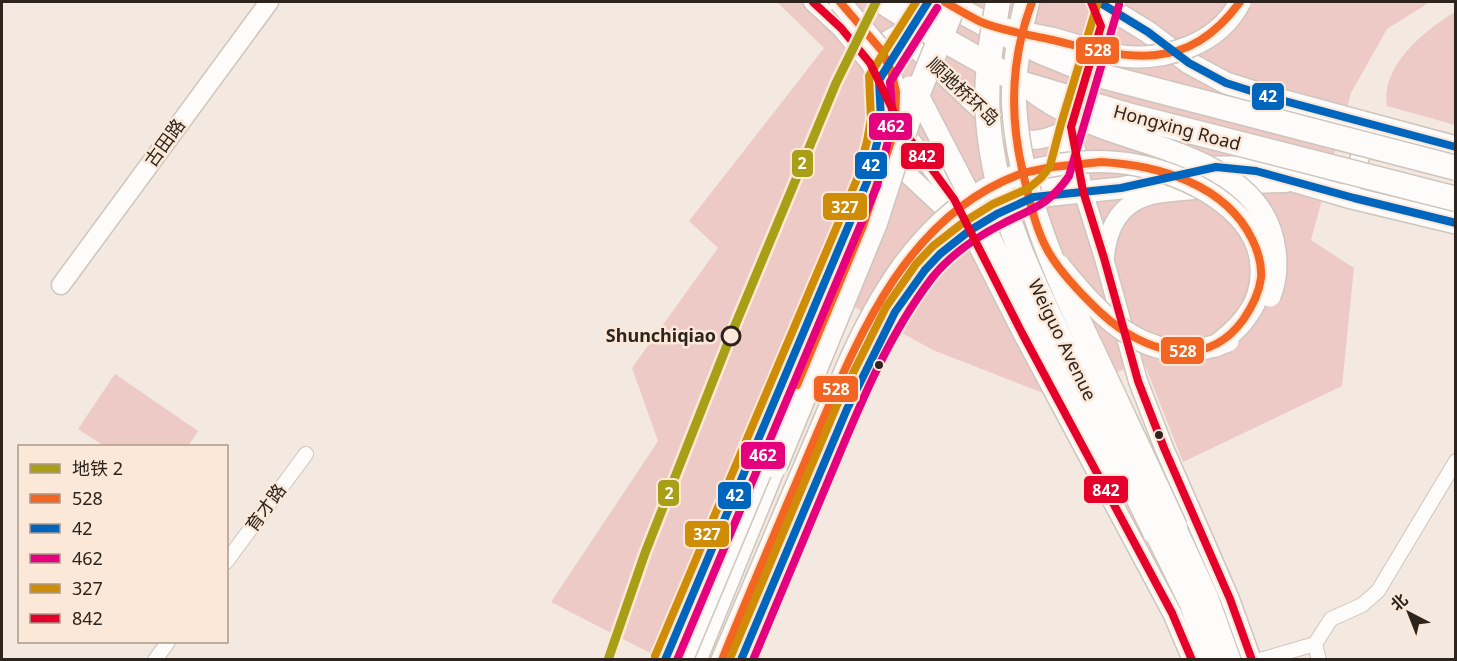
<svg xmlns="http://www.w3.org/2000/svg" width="1457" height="661" viewBox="0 0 1457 661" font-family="'Noto Sans','Noto Sans SC',sans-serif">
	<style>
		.green { fill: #edcac6 }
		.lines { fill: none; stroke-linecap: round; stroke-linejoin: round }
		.street-casing { stroke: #cec5bd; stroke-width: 16 }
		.secondary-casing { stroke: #cec5bd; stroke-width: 21 }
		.primary-casing { stroke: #cec5bd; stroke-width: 24 }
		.highway-casing { stroke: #cec5bd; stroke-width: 27 }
		.street { stroke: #fdfcfa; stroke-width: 14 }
		.secondary { stroke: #fdfcfa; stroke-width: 18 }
		.primary { stroke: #fdfcfa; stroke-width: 21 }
		.highway { stroke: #fdfcfa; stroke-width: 24 }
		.primary-bridge-casing { stroke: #cec5bd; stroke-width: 24; stroke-linecap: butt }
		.highway-bridge-casing { stroke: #cec5bd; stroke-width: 27; stroke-linecap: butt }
		.primary-bridge { stroke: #fdfcfa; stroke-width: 21 }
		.highway-bridge { stroke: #fdfcfa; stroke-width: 24 }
		.bus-1-casing { stroke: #fce8d8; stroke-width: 12 }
		.bus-2-casing { stroke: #fce8d8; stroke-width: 12 }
		.bus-3-casing { stroke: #fce8d8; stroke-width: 12 }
		.bus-4-casing { stroke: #fce8d8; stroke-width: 12 }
		.bus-5-casing { stroke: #fce8d8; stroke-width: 12 }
		.bus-1 { stroke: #f26522; stroke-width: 8 }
		.bus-2 { stroke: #0065bd; stroke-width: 8 }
		.bus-3 { stroke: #e5007d; stroke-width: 8 }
		.bus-4 { stroke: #cf8c06; stroke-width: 8 }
		.bus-5 { stroke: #e4002b; stroke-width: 8 }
		.metro-1-casing { stroke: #fce8d8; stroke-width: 14 }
		.metro-1 { stroke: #a99f17; stroke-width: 9 }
		.stop-dot { fill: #fce8d8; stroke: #2d241d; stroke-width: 3 }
		.bus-dot { fill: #2d241d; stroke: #fce8d8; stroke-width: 2 }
		.labels { text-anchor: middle; stroke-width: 5; stroke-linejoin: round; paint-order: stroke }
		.street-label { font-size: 18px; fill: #2d241d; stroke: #fce8d8 }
		.stop-label { font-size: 18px; font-weight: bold; fill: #2d241d; stroke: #fce8d8; text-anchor: end }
		.line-badge { stroke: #fce8d8; stroke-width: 2 }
		.badge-label { font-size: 16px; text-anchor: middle; font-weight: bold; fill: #fff }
	</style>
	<rect width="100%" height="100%" fill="#f4e9e0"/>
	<g class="green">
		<polygon points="777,2 1430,2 1387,29 1351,93 1311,240 1354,268 1342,386 1183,462 1144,363 1048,395 933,350 816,286 724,483 654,655 551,602 658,441 632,368 718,248 689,221 824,48"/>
		<path d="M1455,12V125L1387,106C1380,66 1425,30 1455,12Z"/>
		<polygon points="115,374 198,431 188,446 104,446 78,429"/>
	</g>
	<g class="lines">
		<defs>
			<g id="street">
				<polyline points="226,562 306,454"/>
				<polyline points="1315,644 1331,619 1362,605 1378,591 1456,461"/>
				<polyline points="155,660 168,642"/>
				<polyline points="1260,660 1315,644 1319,660"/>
			</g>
			<g id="secondary">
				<polyline points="813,2 841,28 870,63 901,127 954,199 1022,333 1172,613 1192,660"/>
				<path d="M865,41L881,44L896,35L904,38L995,124C1024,145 1040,144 1071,127L1109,2"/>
				<polyline points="1076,149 1083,191 1104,258 1138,381 1164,448 1230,599 1252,660"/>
				<polyline points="887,155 961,224"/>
				<polyline points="1348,197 1367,134"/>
				<path d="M1105,257C1107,235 1114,214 1134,202C1151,192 1174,192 1193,190C1224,186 1255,183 1286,183"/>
				<polyline points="61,285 269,2"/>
				<path d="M665,660L867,182C878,143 886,121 879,80L928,2"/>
				<polyline points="741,660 847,409 870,360"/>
			</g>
			<g id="primary">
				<polyline points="1099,2 1148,32 1189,63 1226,83 1270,97 1456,147"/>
				<polyline points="1034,197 1121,188 1216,167 1238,167 1270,174 1348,197 1456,223"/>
				<path d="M870,360C889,322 909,283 941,254C958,239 977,225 997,214C1016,203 1042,198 1055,179C1066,165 1067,143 1071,127"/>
				<polyline points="1175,527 1207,596 1230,660"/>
				<polyline points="1155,532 1190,603 1210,660"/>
				<polyline points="696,660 775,466"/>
				<polyline points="722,660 846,369"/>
			</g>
			<g id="highway">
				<polyline points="945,2 983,23"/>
				<polyline points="1022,23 1027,2"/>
			</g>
		</defs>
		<use href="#street" class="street-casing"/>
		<use href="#secondary" class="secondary-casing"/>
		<use href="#primary" class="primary-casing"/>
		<use href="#highway" class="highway-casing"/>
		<use href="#street" class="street"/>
		<use href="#secondary" class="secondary"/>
		<use href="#primary" class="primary"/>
		<use href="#highway" class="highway"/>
		<defs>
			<g id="primary-bridge">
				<polyline points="840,2 891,62"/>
				<path d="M1006,29C1021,32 1036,35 1051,38C1074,44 1098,53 1122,56C1166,61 1219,44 1240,2"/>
				<path d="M882,51C896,84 901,109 892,144"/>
				<polyline points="910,87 921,101 965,186 1046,354 1098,445 1117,474"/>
				<path d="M1031,90C1052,107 1077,118 1103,128C1166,151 1266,169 1275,251C1277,266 1276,281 1270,296"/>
				<path d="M1059,265C1103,320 1152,373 1228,341"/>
				<path d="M846,369C877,298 917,229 986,189C1029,165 1088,156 1136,165C1185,174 1259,209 1261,267C1262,283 1258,301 1248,314C1240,327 1227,337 1216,346"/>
				<polyline points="682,660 774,440"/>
			</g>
			<g id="highway-bridge">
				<polyline points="883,2 930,32 1023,84 1131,116 1456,199"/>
				<path d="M998,2C991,41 985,79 988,119C994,207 1034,286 1073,364C1100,420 1128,476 1155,532"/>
				<path d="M1022,23C1018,50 1013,76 1014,104C1019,196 1057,276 1096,358C1122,414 1149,470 1175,527"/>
				<polyline points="1007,35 1044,53 1098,75 1456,168"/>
				<polyline points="775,466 875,223 912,108 955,2"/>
			</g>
		</defs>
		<use href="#primary-bridge" class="primary-bridge-casing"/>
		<use href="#highway-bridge" class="highway-bridge-casing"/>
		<use href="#primary-bridge" class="primary-bridge"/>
		<use href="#highway-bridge" class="highway-bridge"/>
		<defs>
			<g id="bus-1">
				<path d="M945,2C957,9 969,16 981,22C1002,31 1031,35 1053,40C1129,59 1187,74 1240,2"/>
				<path d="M1101,162C1158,165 1225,184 1252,239C1258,251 1262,265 1261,278C1259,294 1252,307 1243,320C1204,373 1142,351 1101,313C1082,295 1061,274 1048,251C1035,228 1029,198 1023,173L1052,167Z"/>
				<path d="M1023,173C1009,115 1011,58 1032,2"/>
				<polyline points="797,385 863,226 895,129 896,92 891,71 882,51 840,2"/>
				<path d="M722,660C749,593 777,528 805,462C852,353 899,217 1023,173"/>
			</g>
			<g id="bus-2">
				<polyline points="1099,2 1148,32 1189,63 1226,83 1270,97 1456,147"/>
				<polyline points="665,660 867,182 877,143 881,120 879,80 928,2"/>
				<polyline points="741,660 847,409 895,312 925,270 940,254 969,231 997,214 1034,197 1121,188 1216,167 1256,171 1354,198 1456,223"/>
			</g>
			<g id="bus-3">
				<polyline points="677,660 877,186 890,133 892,108 890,82 937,8"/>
				<path d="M753,660C780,595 807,531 834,467C861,402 889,334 932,278C950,255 978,236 1004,223C1033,208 1049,205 1069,176L1119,5"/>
			</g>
			<g id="bus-4">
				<polyline points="655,656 857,179 867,141 871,119 869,76 916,2"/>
				<polyline points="731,656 837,405 886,307 916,264 933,246 964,222 993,204 1029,188 1041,178 1050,166 1061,124 1098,2"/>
			</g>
			<g id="bus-5">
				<polyline points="813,2 841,28 870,63 901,127 954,199 1022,333 1172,613 1192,660"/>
				<polyline points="1091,2 1101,26 1071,127 1083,191 1104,258 1138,381 1164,448 1230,599 1252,660"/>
			</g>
		</defs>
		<use href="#bus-1" class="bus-1-casing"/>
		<use href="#bus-2" class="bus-2-casing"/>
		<use href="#bus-3" class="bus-3-casing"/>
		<use href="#bus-4" class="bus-4-casing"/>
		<use href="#bus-5" class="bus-5-casing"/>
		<use href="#bus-1" class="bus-1"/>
		<use href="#bus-2" class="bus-2"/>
		<use href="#bus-3" class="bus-3"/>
		<use href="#bus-4" class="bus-4"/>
		<use href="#bus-5" class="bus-5"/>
		<defs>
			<polyline id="metro-1" points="608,660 645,553 731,335 836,83 876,2"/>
		</defs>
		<use href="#metro-1" class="metro-1-casing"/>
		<use href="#metro-1" class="metro-1"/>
	</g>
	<circle class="stop-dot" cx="731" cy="336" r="9"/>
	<g class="bus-dot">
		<circle cx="879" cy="365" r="5"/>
		<circle cx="1159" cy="435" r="5"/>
	</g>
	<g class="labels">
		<g class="street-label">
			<text transform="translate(963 92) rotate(43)" y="6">顺驰桥环岛</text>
			<text transform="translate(1177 128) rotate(15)" y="6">Hongxing Road</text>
			<text transform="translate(165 143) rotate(-54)" y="6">古田路</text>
			<text transform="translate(1062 340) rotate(64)" y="6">Weiguo Avenue</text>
			<text transform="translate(266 508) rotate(-54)" y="6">育才路</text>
		</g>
		<g class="stop-label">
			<text x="716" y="342">Shunchiqiao</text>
		</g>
	</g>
	<g class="line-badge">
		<rect x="1075" y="36" width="45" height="29" rx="6" fill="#f26522"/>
		<rect x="1251" y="82" width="34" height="29" rx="6" fill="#0065bd"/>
		<rect x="868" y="112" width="45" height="29" rx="6" fill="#e5007d"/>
		<rect x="900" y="142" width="45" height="28" rx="6" fill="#e4002b"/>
		<rect x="791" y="149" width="23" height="29" rx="6" fill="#a99f17"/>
		<rect x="854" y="151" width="34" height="29" rx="6" fill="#0065bd"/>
		<rect x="822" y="192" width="46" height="29" rx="6" fill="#cf8c06"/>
		<rect x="1160" y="336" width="45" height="29" rx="6" fill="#f26522"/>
		<rect x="813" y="375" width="46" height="28" rx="6" fill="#f26522"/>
		<rect x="740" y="441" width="46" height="29" rx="6" fill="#e5007d"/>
		<rect x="1083" y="475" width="46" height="29" rx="6" fill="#e4002b"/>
		<rect x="657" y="479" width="23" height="28" rx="6" fill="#a99f17"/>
		<rect x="717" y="481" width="35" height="29" rx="6" fill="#0065bd"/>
		<rect x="684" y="520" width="46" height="28" rx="6" fill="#cf8c06"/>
	</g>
	<g class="badge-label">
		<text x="1098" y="56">528</text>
		<text x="1268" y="102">42</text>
		<text x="891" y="132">462</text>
		<text x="922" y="162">842</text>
		<text x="802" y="169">2</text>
		<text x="871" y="171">42</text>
		<text x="845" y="213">327</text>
		<text x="1183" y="357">528</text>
		<text x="836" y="395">528</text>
		<text x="763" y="461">462</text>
		<text x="1106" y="496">842</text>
		<text x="669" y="499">2</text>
		<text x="735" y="501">42</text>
		<text x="707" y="540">327</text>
	</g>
	<rect width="1457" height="661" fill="none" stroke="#2d241d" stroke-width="6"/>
	<rect x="18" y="445" width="210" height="198" fill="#fce8d8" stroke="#a99a8d" stroke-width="1.5"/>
	<rect x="30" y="464" width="30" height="9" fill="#a99f17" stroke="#a99a8d" stroke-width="1.5"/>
	<text x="72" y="475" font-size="18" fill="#2d241d">地铁 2</text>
	<rect x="30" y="494" width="30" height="9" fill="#f26522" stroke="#a99a8d" stroke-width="1.5"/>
	<text x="72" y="505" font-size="18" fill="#2d241d">528</text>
	<rect x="30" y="524" width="30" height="9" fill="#0065bd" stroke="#a99a8d" stroke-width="1.5"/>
	<text x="72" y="535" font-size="18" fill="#2d241d">42</text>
	<rect x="30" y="554" width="30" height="9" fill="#e5007d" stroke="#a99a8d" stroke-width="1.5"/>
	<text x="72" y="565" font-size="18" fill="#2d241d">462</text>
	<rect x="30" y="584" width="30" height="9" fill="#cf8c06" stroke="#a99a8d" stroke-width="1.5"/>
	<text x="72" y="595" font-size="18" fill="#2d241d">327</text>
	<rect x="30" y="614" width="30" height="9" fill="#e4002b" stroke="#a99a8d" stroke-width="1.5"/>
	<text x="72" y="625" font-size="18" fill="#2d241d">842</text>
	<g transform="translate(1409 613) rotate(318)" stroke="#fce8d8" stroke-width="4.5" paint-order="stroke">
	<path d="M0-4.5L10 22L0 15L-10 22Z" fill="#2d241d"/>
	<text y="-9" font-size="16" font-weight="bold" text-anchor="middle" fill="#2d241d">北</text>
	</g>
</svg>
